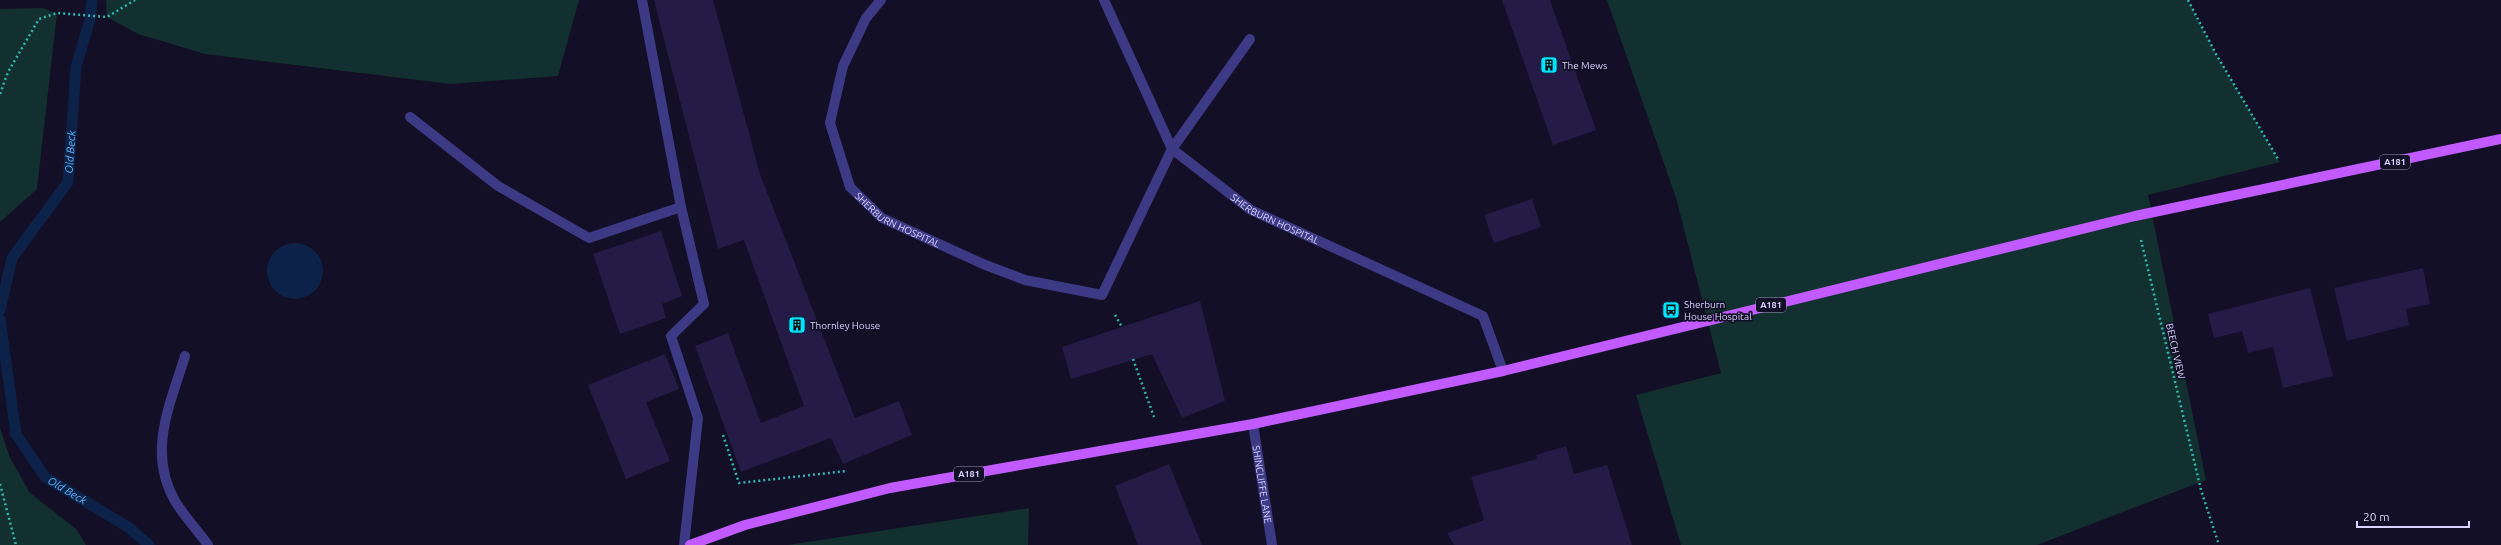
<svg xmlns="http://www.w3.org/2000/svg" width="2501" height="545" viewBox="0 0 2501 545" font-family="Ubuntu,sans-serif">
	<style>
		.green { fill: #12302f }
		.water { fill: #0c2248 }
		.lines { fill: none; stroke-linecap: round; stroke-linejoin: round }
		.stream { stroke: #0c2248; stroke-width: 11 }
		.building { fill: #241b47 }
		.path { stroke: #2fb8b0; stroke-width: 2.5; stroke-dasharray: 2 3; stroke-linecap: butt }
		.minor { stroke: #3d3a85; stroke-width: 10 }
		.major { stroke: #c25bff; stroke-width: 10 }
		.labels { text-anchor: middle; stroke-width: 3.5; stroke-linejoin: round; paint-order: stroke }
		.shield { fill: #130f26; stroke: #9e99be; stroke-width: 1 }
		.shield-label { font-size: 9px; font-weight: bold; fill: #d9d4ff }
		.poi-label { font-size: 10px; fill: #d9d4ff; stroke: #130f26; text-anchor: start }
		.street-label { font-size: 10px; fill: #d9d4ff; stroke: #130f26 }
		.water-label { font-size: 11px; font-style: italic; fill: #62b6ff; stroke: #130f26 }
	</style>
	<rect width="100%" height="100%" fill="#130f26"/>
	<g class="green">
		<polygon points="106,0 579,0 558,76 451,84 205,54 138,34 107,17"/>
		<polygon points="1607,0 2188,0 2216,54 2280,162 2148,195 2206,480 2037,545 1681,545 1636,395 1721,373 1676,198"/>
		<polygon points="42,8 57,13 37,189 0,222 0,9"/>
		<polygon points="0,428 10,458 30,493 76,529 86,545 0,545"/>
		<polygon points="1029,508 1028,545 788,545"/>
	</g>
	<circle class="water" cx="295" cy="271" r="28"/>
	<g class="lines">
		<g class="stream">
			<path id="s1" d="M0,310L12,258L68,182L76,67L90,19L92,0"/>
			<path id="s2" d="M0,319L16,434L45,477L128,527L149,545"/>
		</g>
	</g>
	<g class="building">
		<polygon points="654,0 713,0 760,174 855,418 899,401 912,435 843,464 831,438 741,472 695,346 728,333 761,423 804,406 744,240 718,249"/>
		<polygon points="1502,0 1550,0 1596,130 1553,145"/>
		<polygon points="1532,199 1541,227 1494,243 1484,215"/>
		<polygon points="661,231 682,296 662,304 666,318 620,334 593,254"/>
		<polygon points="2423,268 2430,304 2406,309 2409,325 2347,341 2334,288"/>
		<polygon points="2310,288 2333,376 2283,388 2273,347 2248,353 2242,331 2214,338 2208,314"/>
		<polygon points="1200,301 1225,401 1182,418 1152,354 1071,379 1062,347"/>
		<polygon points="665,354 679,389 646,402 670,461 626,479 588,385"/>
		<polygon points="1566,446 1574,474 1607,465 1632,545 1454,545 1447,533 1484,520 1471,477 1537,459 1536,455"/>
		<polygon points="1169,464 1190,516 1202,545 1138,545 1135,537 1115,486"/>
	</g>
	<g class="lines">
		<g class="path">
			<polyline points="2188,0 2216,54 2278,159"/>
			<polyline points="0,94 8,72 39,19 57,13 107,17 135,0"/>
			<polyline points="2141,240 2201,490 2219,545"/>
			<polyline points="1115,315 1122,327"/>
			<polyline points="1133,359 1154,417"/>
			<polyline points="723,435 739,483 847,471"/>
			<polyline points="0,484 16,545"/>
		</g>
		<g class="minor">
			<polyline points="642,0 681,207"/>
			<path id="s3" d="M881,0L866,18L843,66L830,123L850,187L882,218L983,264L1025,280L1102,295L1172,149L1250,39"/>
			<path id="s4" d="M1104,0L1172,149L1251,210L1483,316L1503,371"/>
			<polyline points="410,117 498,186 589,238 681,207 704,304 671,336 698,418 684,545"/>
			<path d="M185,356C170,405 147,452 175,501C184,516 198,531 208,545"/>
			<path id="s5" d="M1253,424L1272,545"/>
		</g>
		<polyline class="major" points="690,545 745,525 890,488 1253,424 1503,371 2135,216 2501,139"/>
	</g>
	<defs>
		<symbol id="building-square" viewBox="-11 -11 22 22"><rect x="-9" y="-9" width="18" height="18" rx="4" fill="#00e5ff" stroke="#130f26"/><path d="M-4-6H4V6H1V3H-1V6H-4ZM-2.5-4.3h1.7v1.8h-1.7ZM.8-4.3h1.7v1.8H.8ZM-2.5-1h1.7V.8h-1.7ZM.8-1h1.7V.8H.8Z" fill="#111"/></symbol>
		<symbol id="bus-square" viewBox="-11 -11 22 22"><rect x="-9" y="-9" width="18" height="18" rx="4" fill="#00e5ff" stroke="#130f26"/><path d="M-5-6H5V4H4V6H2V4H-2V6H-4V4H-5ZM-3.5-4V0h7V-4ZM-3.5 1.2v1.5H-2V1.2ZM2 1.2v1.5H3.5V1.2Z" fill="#111"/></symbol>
	</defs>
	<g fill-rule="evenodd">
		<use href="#building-square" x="1539" y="55" width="20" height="20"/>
		<use href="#bus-square" x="1661" y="300" width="20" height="20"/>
		<use href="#building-square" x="787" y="315" width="20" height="20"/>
	</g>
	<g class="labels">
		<g class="shield">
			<rect x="2380" y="155" width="30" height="14" rx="3"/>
			<rect x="1756" y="298" width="30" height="14" rx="3"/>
			<rect x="954" y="467" width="30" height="14" rx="3"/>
		</g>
		<g class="shield-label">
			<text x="2395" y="165">A181</text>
			<text x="1771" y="308">A181</text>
			<text x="969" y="477">A181</text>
		</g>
		<g class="poi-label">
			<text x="1562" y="69">The Mews</text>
			<text x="1684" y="308">Sherburn<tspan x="1684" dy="12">House Hospital</tspan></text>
			<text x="810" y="329">Thornley House</text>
		</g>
		<g class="street-label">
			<text dy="4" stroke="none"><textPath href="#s4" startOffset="289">SHERBURN HOSPITAL</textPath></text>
			<text dy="4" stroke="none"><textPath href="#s3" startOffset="261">SHERBURN HOSPITAL</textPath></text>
			<text transform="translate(2176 351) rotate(77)" y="4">BEECH VIEW</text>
			<text dy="4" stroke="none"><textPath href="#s5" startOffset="61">SHINCLIFFE LANE</textPath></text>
		</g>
		<g class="water-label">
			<text dy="4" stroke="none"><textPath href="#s1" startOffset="178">Old Beck</textPath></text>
			<text dy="4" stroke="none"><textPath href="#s2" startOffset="194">Old Beck</textPath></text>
		</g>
	</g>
	<path d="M2357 521v6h112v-6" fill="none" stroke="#d9d4ff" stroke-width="2"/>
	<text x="2363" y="521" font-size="12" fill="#d9d4ff" stroke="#130f26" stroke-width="3" paint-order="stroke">20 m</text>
</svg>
